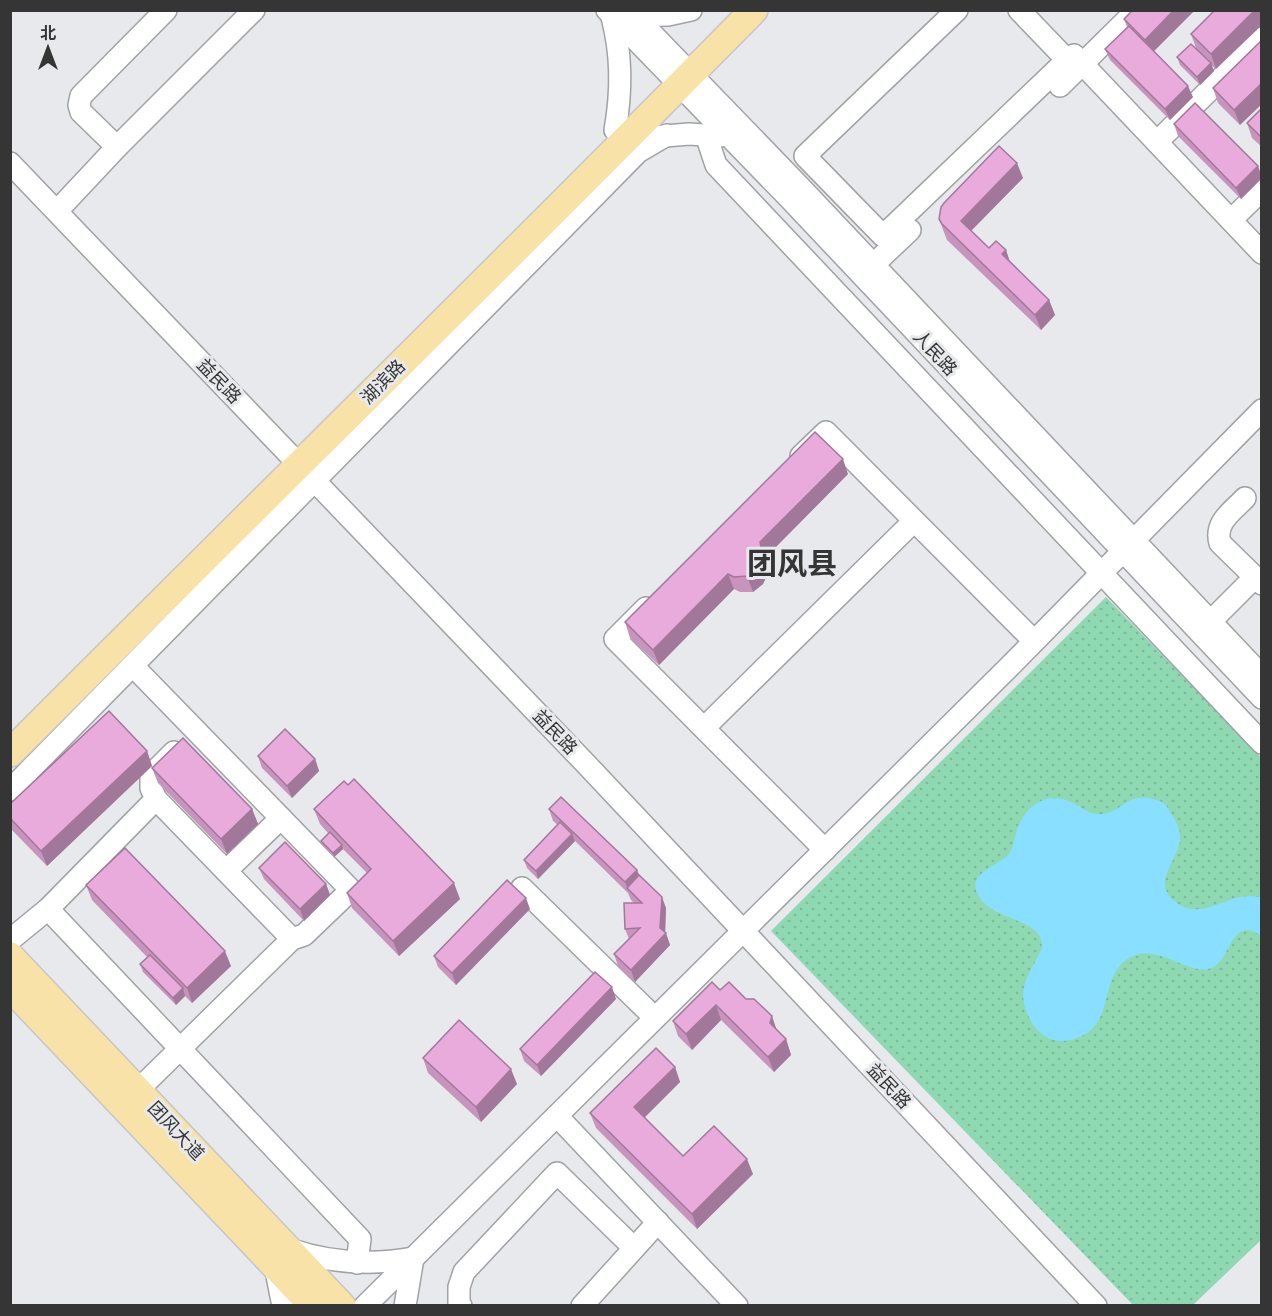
<svg xmlns="http://www.w3.org/2000/svg" width="1272" height="1316" viewBox="0 0 1272 1316" font-family="Arial,'Noto Sans SC',sans-serif">
	<style>
		.grass { fill: url(#grass-dots) }
		.water { fill: #88dfff }
		.lines { fill: none; stroke-linecap: round; stroke-linejoin: round }
		.minor-casing { stroke: #a0a2a5; stroke-width: 24 }
		.major-casing { stroke: #c6c6c7; stroke-width: 30 }
		.minor { stroke: #fff; stroke-width: 21 }
		.major { stroke: #f8e2a7; stroke-width: 27 }
		.wall { fill: #c893bd }
		.shaded-wall { fill: #a2789a }
		.building { fill: #e8abdc; stroke: #a2789a; stroke-width: 1.5 }
		.labels { text-anchor: middle; stroke-width: 6; stroke-linejoin: round; paint-order: stroke }
		.street-label { font-size: 18px; fill: #353536; stroke: #e7e9ec }
		.town-label { font-size: 30px; font-weight: bold; fill: #353536; stroke: #e7e9ec }
	</style>
	<defs>
		<pattern id="grass-dots" width="8" height="8" patternUnits="userSpaceOnUse" patternTransform="scale(1.5)"><rect width="8" height="8" fill="#8ed9b2"/><path d="M2 2h.1M6 6h.1" fill="none" stroke="#7bbb9a" stroke-width="1.8" stroke-linecap="round"/></pattern>
	</defs>
	<rect width="100%" height="100%" fill="#e7e9ec"/>
	<polygon class="grass" points="1106,597 1261,757 1261,1240 1193,1305 1133,1305 771,931"/>
	<path class="water" d="M1050,798C1056,799 1063,798 1068,801C1079,805 1090,816 1102,814C1123,812 1128,790 1157,800C1165,802 1168,808 1172,815C1178,823 1182,835 1179,845C1173,866 1150,887 1180,905C1207,920 1230,890 1259,897L1261,898V935C1258,934 1252,931 1249,930C1228,929 1229,965 1208,969C1187,974 1155,942 1129,958C1098,976 1116,1025 1077,1038C1069,1041 1061,1042 1054,1040C1039,1037 1029,1021 1025,1007C1018,983 1033,969 1042,948C1042,944 1041,938 1039,935C1027,918 993,918 980,898C963,873 998,867 1009,854C1013,849 1013,843 1015,837C1020,817 1030,803 1050,798Z"/>
	<g class="lines">
		<defs>
			<g id="minor">
				<polyline points="607,10 790,199 1262,698"/>
				<polyline points="629,10 801,188 1262,676"/>
				<polyline points="957,10 805,156 883,236 1067,60 1019,10"/>
				<polyline points="634,16 668,15 691,10"/>
				<path d="M612,17C622,55 622,91 615,130"/>
				<polyline points="1074,55 1262,253"/>
				<polyline points="1060,86 1137,10"/>
				<polyline points="706,135 716,165 1262,743"/>
				<polyline points="653,137 689,134 720,136"/>
				<polyline points="1157,142 1262,38"/>
				<polyline points="117,147 81,112 79,105 81,96 166,10"/>
				<polyline points="10,163 587,765 1096,1306"/>
				<polyline points="57,211 117,147 254,10"/>
				<polyline points="1231,220 1262,190"/>
				<polyline points="873,265 910,230"/>
				<polyline points="801,456 826,432 1034,641"/>
				<path d="M1245,498C1233,511 1214,522 1220,543L1262,584"/>
				<polyline points="646,608 615,639 825,850"/>
				<polyline points="1210,622 1255,577"/>
				<polyline points="133,666 351,890 304,935 292,939 138,1090"/>
				<polyline points="704,728 914,521"/>
				<polyline points="10,790 638,152 667,135"/>
				<polyline points="156,799 151,788 151,775 174,752"/>
				<polyline points="226,871 281,818"/>
				<polyline points="522,888 655,1018"/>
				<polyline points="48,909 156,799 292,939"/>
				<polyline points="10,940 48,909 360,1239 357,1263"/>
				<polyline points="557,1116 737,1306"/>
				<path d="M289,1249C330,1263 369,1266 413,1258L405,1306"/>
				<polyline points="275,1266 283,1306"/>
				<polyline points="365,1306 1010,666 1262,410"/>
				<polyline points="461,1306 459,1304 459,1287 464,1272 557,1173 634,1248"/>
				<polyline points="582,1306 658,1222"/>
			</g>
			<g id="major">
				<path d="M10,753C258,504 508,260 754,10"/>
				<polyline points="10,956 342,1306"/>
				<polyline points="10,987 313,1306"/>
			</g>
		</defs>
		<use href="#minor" class="minor-casing"/>
		<use href="#major" class="major-casing"/>
		<use href="#minor" class="minor"/>
		<use href="#major" class="major"/>
	</g>
	<g class="wall">
		<polygon points="1133,10 1195,10 1154,51 1193,97 1170,120 1110,60 1105,49 1127,27 1124,19"/>
		<polygon points="1215,10 1216,69 1211,65 1214,71 1200,85 1180,65 1177,57 1196,48 1191,34"/>
		<polygon points="1262,40 1240,125 1218,103 1213,88"/>
		<polygon points="1262,108 1262,147 1252,138 1247,123"/>
		<polygon points="1174,124 1258,166 1262,178 1241,199 1178,136"/>
		<polygon points="1023,178 971,231 989,248 1006,250 1010,262 1049,300 1055,315 1041,330 947,240 939,219"/>
		<polygon points="848,474 765,558 769,571 763,584 753,592 740,592 734,589 659,665 630,638 625,622"/>
		<polygon points="147,751 152,766 47,866 10,828 10,804"/>
		<polygon points="258,756 315,759 319,771 292,798 262,768"/>
		<polygon points="152,768 252,809 258,824 227,854 158,783"/>
		<polygon points="314,809 460,899 399,956 352,908 347,893 367,873 343,849 334,857 322,845 321,841 328,833 320,824"/>
		<polygon points="549,809 639,875 666,908 665,932 670,945 635,982 618,966 614,954 629,939 625,929 634,903 631,900 628,893 575,841 538,879 527,868 524,860 558,825 553,821"/>
		<polygon points="259,868 326,884 330,895 304,921 264,879"/>
		<polygon points="86,885 231,966 192,1003 185,996 176,1005 143,972 140,964 147,957 92,900"/>
		<polygon points="530,909 456,985 438,967 434,956"/>
		<polygon points="720,990 777,1031 786,1039 791,1055 774,1072 721,1020 692,1050 678,1036 673,1021"/>
		<polygon points="616,999 541,1076 524,1061 520,1049"/>
		<polygon points="423,1058 517,1084 481,1122 428,1073"/>
		<polygon points="675,1067 680,1082 644,1118 683,1156 753,1174 697,1229 596,1128 590,1113"/>
	</g>
	<g class="shaded-wall">
		<polygon points="1174,10 1195,10 1150,55 1145,40"/>
		<polygon points="1255,10 1262,10 1262,25 1216,69 1211,54"/>
		<polygon points="1211,63 1214,71 1200,85 1197,77"/>
		<polygon points="1262,83 1262,104 1240,125 1234,110"/>
		<polygon points="1188,86 1193,97 1170,120 1165,109"/>
		<polygon points="1017,163 1023,178 966,236 961,221"/>
		<polygon points="1258,166 1262,178 1241,199 1236,188"/>
		<polygon points="1006,250 1011,266 1002,254"/>
		<polygon points="1049,300 1055,315 1041,330 1035,315"/>
		<polygon points="843,459 848,474 765,558 769,571 763,584 753,592 747,576 760,542"/>
		<polygon points="728,574 734,589 659,665 653,650"/>
		<polygon points="147,751 152,766 47,866 41,851"/>
		<polygon points="315,759 319,771 292,798 287,786"/>
		<polygon points="252,809 258,824 227,854 221,839"/>
		<polygon points="572,834 575,841 538,879 536,871"/>
		<polygon points="342,845 343,849 334,857 333,853"/>
		<polygon points="637,870 642,881 628,889 625,882"/>
		<polygon points="454,883 460,899 399,956 393,941"/>
		<polygon points="326,884 330,895 304,921 300,909"/>
		<polygon points="662,897 666,908 665,935 666,933 670,945 635,982 631,970 660,928"/>
		<polygon points="526,898 530,909 456,985 452,973"/>
		<polygon points="225,951 231,966 192,1003 187,988"/>
		<polygon points="612,987 616,999 541,1076 537,1065"/>
		<polygon points="183,988 185,996 176,1005 173,998"/>
		<polygon points="716,1005 721,1020 692,1050 686,1034"/>
		<polygon points="772,1016 777,1031 770,1023"/>
		<polygon points="786,1039 791,1055 774,1072 768,1057"/>
		<polygon points="675,1067 680,1082 639,1123 634,1107"/>
		<polygon points="511,1069 517,1084 481,1122 476,1107"/>
		<polygon points="747,1159 753,1174 697,1229 692,1214"/>
	</g>
	<g class="building">
		<polygon points="1133,10 1174,10 1145,40 1124,19"/>
		<polygon points="1215,10 1255,10 1211,54 1191,34"/>
		<polygon points="1129,26 1188,86 1165,109 1105,49"/>
		<polygon points="1262,40 1262,83 1234,110 1213,88"/>
		<polygon points="1191,44 1211,63 1197,77 1177,57"/>
		<polygon points="1195,103 1258,166 1236,188 1174,124"/>
		<polygon points="1262,108 1262,138 1247,123"/>
		<polygon points="999,146 1017,163 961,221 989,248 996,241 1006,250 1002,254 1049,300 1035,315 942,224 939,219 941,207 944,203"/>
		<polygon points="815,432 843,459 760,542 763,556 758,569 747,576 734,577 728,574 653,650 625,622"/>
		<polygon points="109,711 147,751 41,851 10,818 10,804"/>
		<polygon points="285,729 315,759 287,786 258,756"/>
		<polygon points="183,738 252,809 221,839 152,768"/>
		<polygon points="354,779 454,883 393,941 347,893 371,869 314,809 344,781 348,785"/>
		<polygon points="561,797 637,870 625,882 549,809"/>
		<polygon points="560,822 572,834 536,871 524,860"/>
		<polygon points="330,832 342,845 333,853 321,841"/>
		<polygon points="285,842 326,884 300,909 259,868"/>
		<polygon points="125,848 225,951 187,988 86,885"/>
		<polygon points="639,875 662,897 660,928 666,933 631,970 614,954 640,928 625,929 624,903 642,903 627,888"/>
		<polygon points="507,880 526,898 452,973 434,956"/>
		<polygon points="150,955 183,988 173,998 140,964"/>
		<polygon points="595,972 612,987 537,1065 520,1049"/>
		<polygon points="712,982 720,990 729,982 746,999 754,999 772,1016 770,1023 786,1039 768,1057 716,1005 686,1034 673,1021"/>
		<polygon points="459,1020 511,1069 476,1107 423,1058"/>
		<polygon points="656,1048 675,1067 634,1107 683,1156 714,1126 747,1159 692,1214 590,1113"/>
	</g>
	<g class="labels">
		<g class="street-label">
			<text transform="translate(935 353) rotate(47)" y="6">人民路</text>
			<text transform="translate(219 381) rotate(46)" y="6">益民路</text>
			<text transform="translate(383 382) rotate(-45)" y="6">湖滨路</text>
			<text transform="translate(555 732) rotate(46)" y="6">益民路</text>
			<text transform="translate(889 1086) rotate(47)" y="6">益民路</text>
			<text transform="translate(176 1131) rotate(47)" y="6">团风大道</text>
		</g>
		<g class="town-label">
			<text x="792" y="574">团风县</text>
		</g>
	</g>
	<rect width="1272" height="1316" fill="none" stroke="#353536" stroke-width="24"/>
	<g transform="translate(48 48)" stroke="#e7e9ec" stroke-width="4.5" paint-order="stroke">
	<path d="M0-4.5L10 22L0 15L-10 22Z" fill="#353536"/>
	<text y="-9" font-size="16" font-weight="bold" text-anchor="middle" fill="#353536">北</text>
	</g>
</svg>
